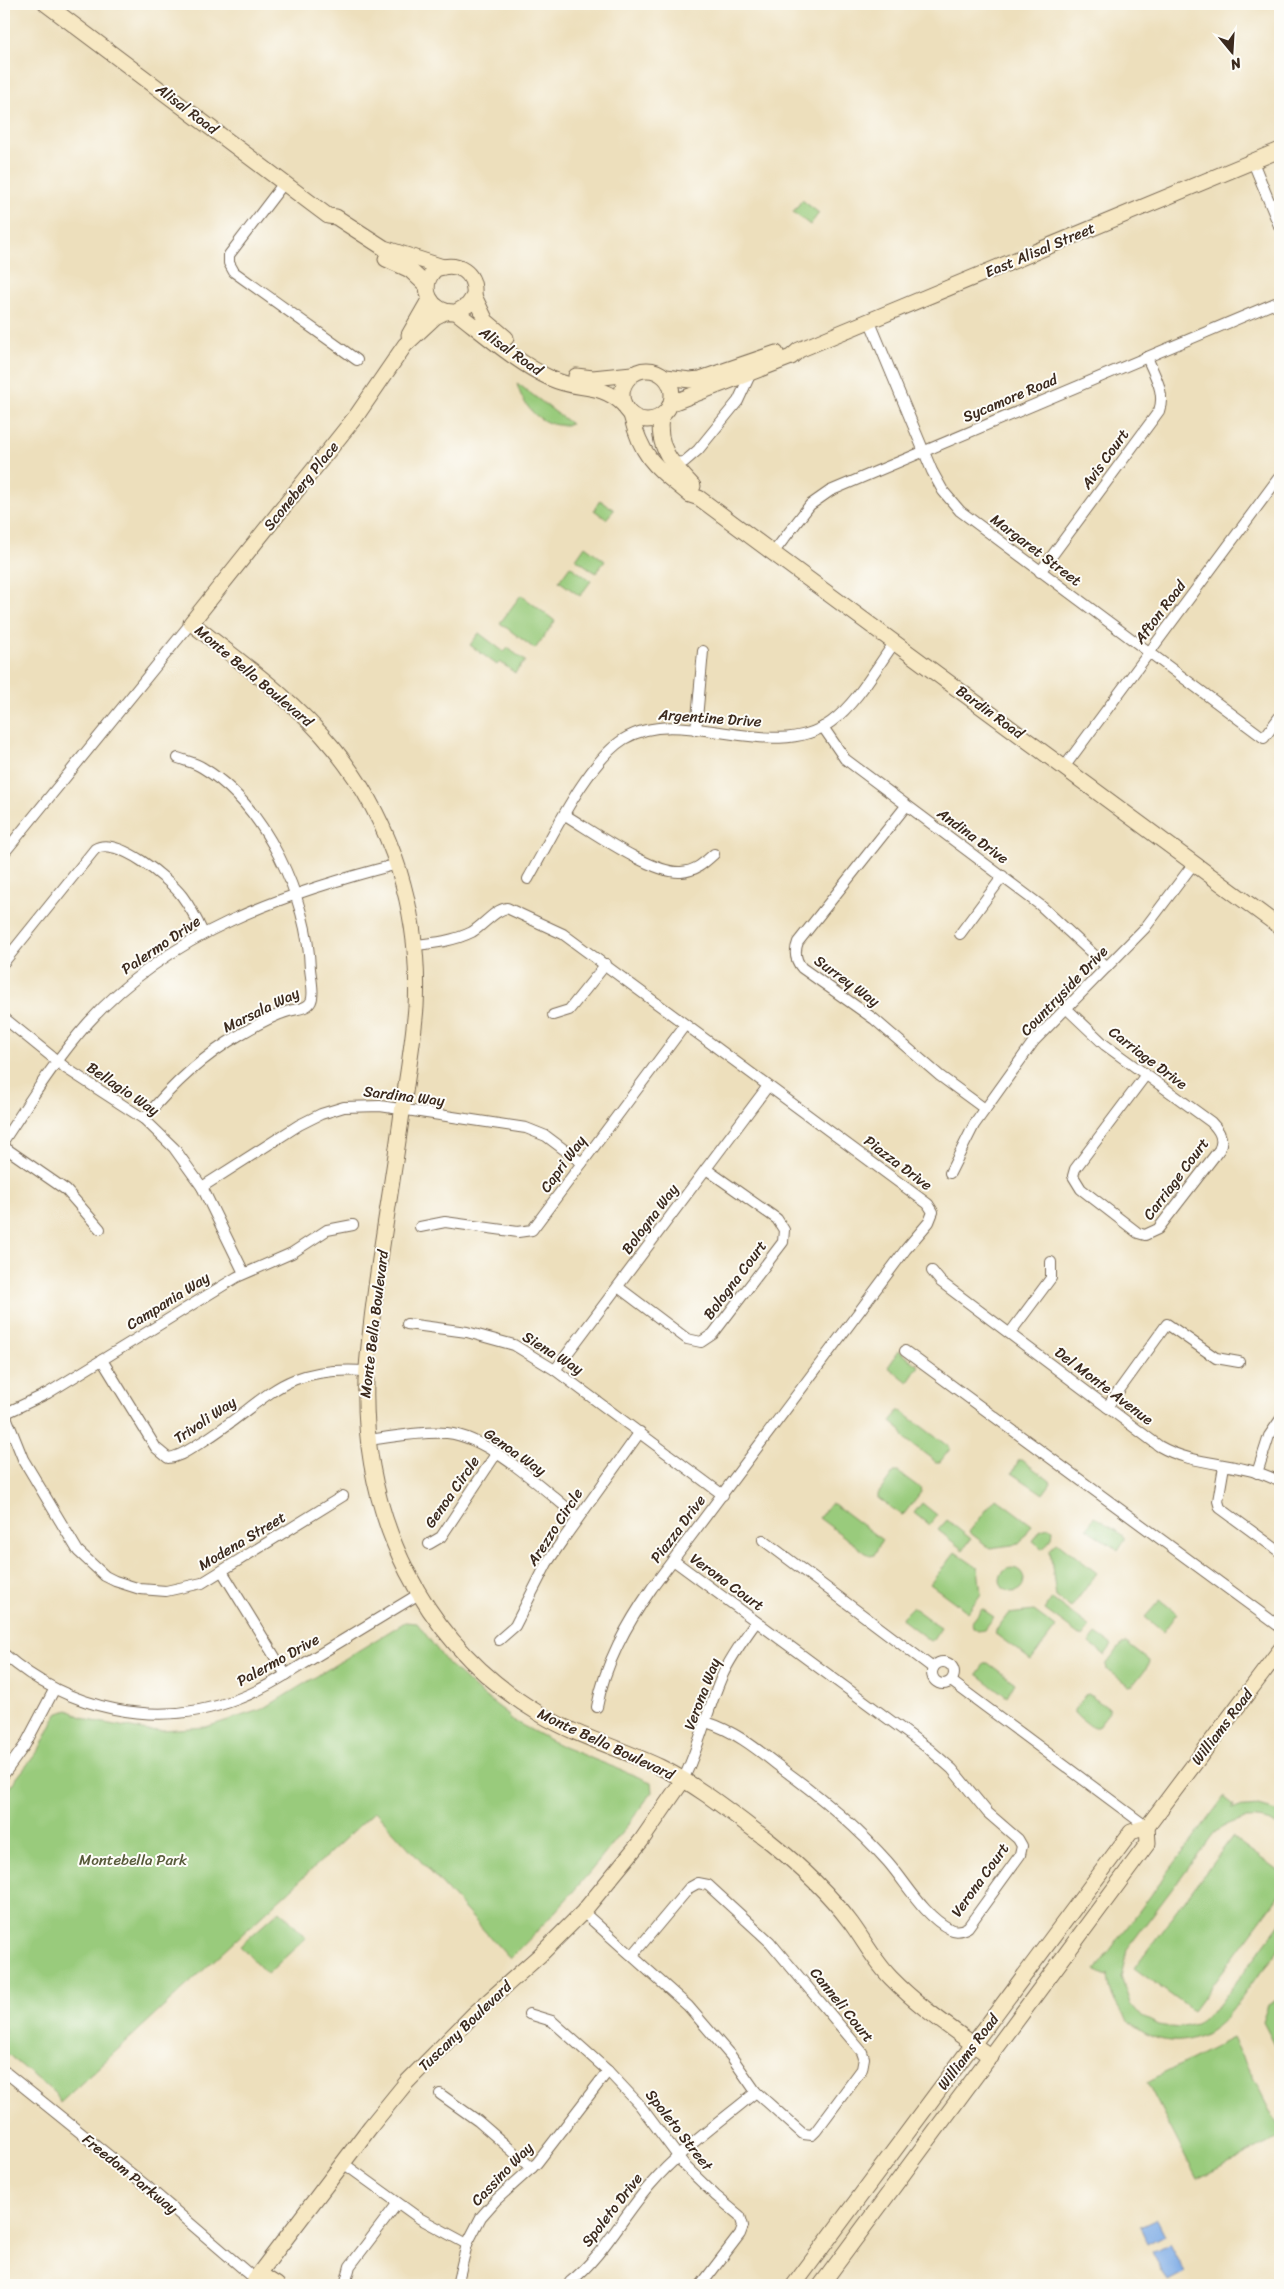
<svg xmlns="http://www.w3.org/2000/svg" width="1284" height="2289" viewBox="0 0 1284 2289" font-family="Sriracha,sans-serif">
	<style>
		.green { fill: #99cb7b; stroke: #6a7a4c }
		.water { fill: #7caae5; stroke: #5c6a82 }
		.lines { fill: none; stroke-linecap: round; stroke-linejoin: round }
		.street-casing { stroke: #796955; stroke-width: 12 }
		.secondary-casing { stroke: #796955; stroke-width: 17 }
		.street { stroke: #fff; stroke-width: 10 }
		.secondary { stroke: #f7e8c3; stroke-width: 15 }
		.labels { text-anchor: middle; stroke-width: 4; stroke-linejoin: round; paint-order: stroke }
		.street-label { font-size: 15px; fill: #3b2a1e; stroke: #fdfcf7 }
		.park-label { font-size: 15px; fill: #575a3a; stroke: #fdfcf7 }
	</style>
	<rect width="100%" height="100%" fill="#fdfcf7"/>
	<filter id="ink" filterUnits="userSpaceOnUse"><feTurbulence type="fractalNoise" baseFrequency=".02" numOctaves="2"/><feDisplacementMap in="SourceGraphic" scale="10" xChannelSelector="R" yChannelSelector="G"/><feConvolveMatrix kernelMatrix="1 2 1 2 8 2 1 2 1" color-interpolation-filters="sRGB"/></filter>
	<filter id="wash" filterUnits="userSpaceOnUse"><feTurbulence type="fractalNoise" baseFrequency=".0096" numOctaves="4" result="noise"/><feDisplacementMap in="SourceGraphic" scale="20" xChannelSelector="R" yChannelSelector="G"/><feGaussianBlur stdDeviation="1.12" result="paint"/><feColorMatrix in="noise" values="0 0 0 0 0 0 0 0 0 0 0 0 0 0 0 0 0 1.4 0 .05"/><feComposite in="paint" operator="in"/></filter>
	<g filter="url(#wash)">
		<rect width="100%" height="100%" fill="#eddfbc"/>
		<g class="green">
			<polygon points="802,200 819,213 810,225 793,212"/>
			<path d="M517,383L571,424C544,431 522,407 517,383Z"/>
			<polygon points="600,500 614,510 606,519 594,510"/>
			<polygon points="585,546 605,561 596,573 576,559"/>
			<polygon points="570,566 591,581 580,596 559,581"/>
			<polygon points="521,595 555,621 535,649 500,623"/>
			<polygon points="479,633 504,652 508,648 525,661 515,673 500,662 497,665 470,645"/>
			<polygon points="899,1351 919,1366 908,1382 888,1367"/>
			<polygon points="898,1411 901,1411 949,1447 950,1449 940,1462 936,1462 904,1438 902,1431 891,1422"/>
			<polygon points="1019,1460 1022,1460 1050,1481 1051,1483 1043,1494 1012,1473"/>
			<polygon points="894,1472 898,1472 920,1488 921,1492 904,1514 901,1515 878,1498 878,1494"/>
			<polygon points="996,1498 1032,1525 1019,1544 990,1548 969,1532"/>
			<polygon points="922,1503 937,1515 929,1525 914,1513"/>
			<polygon points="830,1504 834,1504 882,1540 874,1555 870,1556 819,1518"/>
			<polygon points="1094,1516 1125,1537 1125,1539 1118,1550 1087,1529"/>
			<polygon points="947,1520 971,1539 963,1550 938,1530"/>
			<polygon points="1048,1527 1053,1530 1052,1538 1043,1549 1033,1541 1041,1529"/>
			<polygon points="1057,1542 1097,1573 1071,1608 1056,1597 1050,1550"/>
			<polygon points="955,1552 978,1568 981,1594 968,1612 930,1584"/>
			<circle cx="1012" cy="1580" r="12"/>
			<polygon points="1052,1599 1090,1627 1082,1637 1045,1610"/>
			<polygon points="1160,1600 1177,1613 1163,1632 1145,1617"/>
			<polygon points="912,1607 941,1628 933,1640 930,1641 903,1620 902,1617"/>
			<polygon points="982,1609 994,1617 984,1630 978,1631 973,1628 972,1622"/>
			<polygon points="1034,1611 1056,1627 1031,1660 994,1633 1008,1614"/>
			<path d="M405,1622L417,1623L448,1664L479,1692L508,1714L510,1719L563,1747L651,1782L652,1792C609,1852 562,1907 510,1959L375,1811L60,2103L57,2095L4,2051V1794L39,1750L57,1714L68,1710L88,1720L148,1731L206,1727L263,1709Z"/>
			<polygon points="1096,1634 1112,1645 1105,1655 1089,1643"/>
			<polygon points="1126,1643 1148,1660 1150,1663 1133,1685 1129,1686 1107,1669 1106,1665 1122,1644"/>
			<polygon points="985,1663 988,1663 1015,1683 1007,1697 977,1674"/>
			<polygon points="1088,1694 1108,1708 1109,1712 1097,1727 1093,1728 1074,1713 1074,1710 1085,1695"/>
			<path d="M1224,1797L1234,1805L1232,1808L1259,1806L1280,1812V1827C1258,1813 1234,1818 1214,1833L1127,1949L1121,1977L1130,2003L1142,2017L1159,2025L1178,2028L1196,2024L1218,2006L1280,1924C1280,1930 1282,1940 1280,1946C1276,1955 1267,1963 1261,1971C1244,1993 1229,2022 1203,2035C1159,2056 1110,2021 1108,1974L1106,1976L1096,1969Z"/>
			<polygon points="1232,1837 1280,1872 1280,1894 1193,2011 1134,1968"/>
			<polygon points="280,1910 306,1938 267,1974 240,1946"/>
			<polygon points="1280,1998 1280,2057 1262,2022 1268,2005"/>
			<polygon points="1233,2038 1280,2130 1280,2137 1197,2179 1147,2082"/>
		</g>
		<g class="water">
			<polygon points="1157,2219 1165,2235 1148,2244 1140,2227"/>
			<polygon points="1169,2243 1185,2273 1168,2282 1152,2252"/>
		</g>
	</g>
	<g filter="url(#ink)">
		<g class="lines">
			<defs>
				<g id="street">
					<polyline points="1253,162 1280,228"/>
					<polyline points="284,183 229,255 229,263 234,272 357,360"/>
					<polyline points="870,322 932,471 943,491 960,511 1264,738 1280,716"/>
					<polyline points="671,463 684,462 698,450 738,401 751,373"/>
					<polyline points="773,553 810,505 830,491 1280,301"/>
					<path d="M1040,572L1159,411C1166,392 1154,375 1147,357"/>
					<polyline points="823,727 845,759 1040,905 1107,967"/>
					<polyline points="696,730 703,651"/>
					<polyline points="1065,766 1280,476"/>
					<path d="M906,806L798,942C794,952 795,960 802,968L874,1019L940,1076L985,1109"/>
					<path d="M565,815C592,831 652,874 681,872C696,871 704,863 714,854"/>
					<polyline points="4,853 191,623"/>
					<path d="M528,879C551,839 587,762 624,739C682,703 772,765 831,722C857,703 876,668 895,642"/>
					<polyline points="960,934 1003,876"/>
					<path d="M415,945C434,943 454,941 472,932C484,925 494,910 507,908L563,934L928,1204L933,1212L929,1222L906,1249L652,1588C627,1624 605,1663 597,1707"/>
					<path d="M4,962L95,849C116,835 169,879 182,896C191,908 197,920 203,933"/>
					<path d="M1065,1007L1105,1045L1211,1122C1219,1130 1225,1139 1219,1150L1158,1229L1145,1235L1138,1233L1081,1189L1073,1176L1075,1169L1145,1076"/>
					<polyline points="553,1015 569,1010 606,964"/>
					<polyline points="4,1018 67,1069 144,1119 174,1148 202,1187 244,1273"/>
					<path d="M144,1119C172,1085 203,1056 241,1034C256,1025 272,1016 289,1011C295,1009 306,1009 310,1003C315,997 311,978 310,969C308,899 265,805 203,768C196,763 186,761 178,758"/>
					<path d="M4,1140C31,1099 56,1059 88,1023C169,933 284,893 398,864"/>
					<polyline points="4,1147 66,1190 100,1229"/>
					<polyline points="950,1173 974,1125 1034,1041 1145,928 1194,863"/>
					<polyline points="202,1187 299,1125 321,1114 344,1107 380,1106 526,1128 546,1136 582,1163"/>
					<polyline points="420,1227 445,1222 518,1232 532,1230 685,1025"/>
					<path d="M932,1271L941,1282L1159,1446C1197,1468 1243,1461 1280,1482"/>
					<polyline points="618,1287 687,1339 701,1342 713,1334 783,1242 784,1230 777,1219 706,1169"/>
					<polyline points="407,1324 467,1332 514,1345 555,1370 723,1495"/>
					<polyline points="1010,1333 1051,1278 1051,1262"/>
					<polyline points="905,1351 1280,1627"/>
					<path d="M102,1360L156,1448L168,1458C181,1457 191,1448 202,1442C268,1401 279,1365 366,1371"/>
					<polyline points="555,1370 768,1086"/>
					<polyline points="1107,1407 1167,1324 1216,1358 1239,1362"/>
					<polyline points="4,1414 48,1393 237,1277 292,1253 327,1230 353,1225"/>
					<polyline points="5,1414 23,1459 78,1551 105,1576 115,1581 140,1589 166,1591 202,1583 343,1496"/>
					<path d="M367,1440C393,1437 421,1431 447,1433C490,1437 544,1490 578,1517"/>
					<polyline points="1224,1466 1218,1501 1220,1508 1280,1552"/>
					<polyline points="1257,1473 1269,1436 1280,1420"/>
					<polyline points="763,1540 933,1668"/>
					<polyline points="429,1544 441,1537 496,1454"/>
					<path d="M673,1560L929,1749L952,1769L988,1813L1018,1839L1022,1846L1020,1855L968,1927C963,1930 956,1932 950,1929C924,1916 907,1884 888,1862C856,1826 820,1796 780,1767C757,1749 735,1731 706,1722"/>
					<polyline points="222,1571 286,1675"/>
					<polyline points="499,1640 515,1626 547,1563 562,1541 640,1432"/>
					<path d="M4,1654C68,1710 157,1730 238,1699C265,1689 290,1672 315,1657C350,1636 384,1615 419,1594"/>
					<circle cx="943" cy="1673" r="11"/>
					<polyline points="951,1681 1147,1827"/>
					<polyline points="4,1774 25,1745 54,1690"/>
					<path d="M683,1780C700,1746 707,1709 723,1674C732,1655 744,1639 756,1622"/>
					<polyline points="583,1912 688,2006 731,2056 756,2092 803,2134 812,2135 816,2131 862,2069 864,2058 862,2052 770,1942 708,1885 698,1883 689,1888 632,1956"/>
					<polyline points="529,2014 552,2021 608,2071 639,2104 686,2167 716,2196 740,2216 743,2226 740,2234 701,2285"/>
					<polyline points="4,2071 149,2188 255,2279"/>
					<polyline points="440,2094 478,2121 532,2168"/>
					<polyline points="343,2163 419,2218 467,2244"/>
					<path d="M570,2282C602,2257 623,2216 650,2185C680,2150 720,2122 756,2092"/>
					<polyline points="345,2285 350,2266 397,2204"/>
					<polyline points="457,2285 467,2244 481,2217 496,2200 537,2163 608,2071"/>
				</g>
				<g id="secondary">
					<polyline points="46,4 328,216 336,217 384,248 443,267"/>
					<polyline points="386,259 410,270 427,286"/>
					<polyline points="474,296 486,321 506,338"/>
					<path d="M445,312L435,317L405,345L357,415L191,623C241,662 294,700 334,749C393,821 421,915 416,1007C413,1045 406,1082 401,1120C389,1207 372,1294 366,1381C362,1516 422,1644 540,1714C578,1737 620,1748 660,1767C699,1786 734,1815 769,1841C799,1865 828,1892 851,1923C865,1942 875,1962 891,1978C921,2009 957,2032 991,2057"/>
					<path d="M456,312L468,305L474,296C476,272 458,261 436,269C417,286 431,314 456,312C486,335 517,363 552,379C578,391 600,382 623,404"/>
					<polyline points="409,335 429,300"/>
					<circle cx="647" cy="395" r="25"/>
					<polyline points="576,376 593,378 632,374"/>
					<polyline points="666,377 690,380 700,379 776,353"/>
					<polyline points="672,403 791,357 799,350 1280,150"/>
					<path d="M631,415C642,459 656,467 690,495L699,498L773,553L1280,927"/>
					<path d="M661,416C656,448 673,465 693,486"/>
					<polyline points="255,2279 371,2126 406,2083 475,2013 539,1956 583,1912 641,1841 683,1780"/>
					<polyline points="255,2279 266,2278 277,2285"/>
					<polyline points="794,2285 1131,1832 1147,1827 1280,1650"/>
					<polyline points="821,2285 1148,1843 1147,1827"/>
				</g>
			</defs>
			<use href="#street" class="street-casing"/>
			<use href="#secondary" class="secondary-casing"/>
			<use href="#street" class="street"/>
			<use href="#secondary" class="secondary"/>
		</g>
	</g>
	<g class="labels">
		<g class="street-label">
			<text transform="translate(187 109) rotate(37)" y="5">Alisal Road</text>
			<text transform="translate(1040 250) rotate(-23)" y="5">East Alisal Street</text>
			<text transform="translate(511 351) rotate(35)" y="5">Alisal Road</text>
			<text transform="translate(1010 398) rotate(-23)" y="5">Sycamore Road</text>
			<text transform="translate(1105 459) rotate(-54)" y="5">Avis Court</text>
			<text transform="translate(301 486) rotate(-51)" y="5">Sconeberg Place</text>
			<text transform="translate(1036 550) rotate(37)" y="5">Margaret Street</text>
			<text transform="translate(1160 612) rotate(-53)" y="5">Afton Road</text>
			<text transform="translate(254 676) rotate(40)" y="5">Monte Bella Boulevard</text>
			<text transform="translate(990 712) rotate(36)" y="5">Bardin Road</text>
			<text transform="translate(710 718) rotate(4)" y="5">Argentine Drive</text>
			<text transform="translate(973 836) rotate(36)" y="5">Andina Drive</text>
			<text transform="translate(161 945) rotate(-34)" y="5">Palermo Drive</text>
			<text transform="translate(847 981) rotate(36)" y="5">Surrey Way</text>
			<text transform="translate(1064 991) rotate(-46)" y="5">Countryside Drive</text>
			<text transform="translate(261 1010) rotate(-26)" y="5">Marsala Way</text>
			<text transform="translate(1148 1058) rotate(37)" y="5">Carriage Drive</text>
			<text transform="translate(123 1089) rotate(34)" y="5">Bellagio Way</text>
			<text transform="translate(404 1096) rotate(7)" y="5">Sardina Way</text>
			<text transform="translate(898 1163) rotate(37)" y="5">Piazza Drive</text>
			<text transform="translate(563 1164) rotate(-54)" y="5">Capri Way</text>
			<text transform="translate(1176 1179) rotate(-53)" y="5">Carriage Court</text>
			<text transform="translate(650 1219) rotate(-53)" y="5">Bologna Way</text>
			<text transform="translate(735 1280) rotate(-53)" y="5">Bologna Court</text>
			<text transform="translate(168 1301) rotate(-32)" y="5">Campania Way</text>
			<text transform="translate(374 1324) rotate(-83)" y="5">Monte Bella Boulevard</text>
			<text transform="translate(553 1353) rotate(32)" y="5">Siena Way</text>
			<text transform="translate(1104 1386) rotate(37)" y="5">Del Monte Avenue</text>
			<text transform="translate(205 1420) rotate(-34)" y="5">Trivoli Way</text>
			<text transform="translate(515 1452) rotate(35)" y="5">Genoa Way</text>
			<text transform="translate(452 1492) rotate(-55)" y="5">Genoa Circle</text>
			<text transform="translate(555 1527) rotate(-57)" y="5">Arezzo Circle</text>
			<text transform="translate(678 1529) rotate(-53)" y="5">Piazza Drive</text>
			<text transform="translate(242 1541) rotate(-31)" y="5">Modena Street</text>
			<text transform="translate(727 1582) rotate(36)" y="5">Verona Court</text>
			<text transform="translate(278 1660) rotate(-29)" y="5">Palermo Drive</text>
			<text transform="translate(702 1694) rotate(-69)" y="5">Verona Way</text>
			<text transform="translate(1222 1727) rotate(-53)" y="5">Williams Road</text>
			<text transform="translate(606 1744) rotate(25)" y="5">Monte Bella Boulevard</text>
			<text transform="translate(980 1880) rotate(-54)" y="5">Verona Court</text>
			<text transform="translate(842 2005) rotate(51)" y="5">Canneli Court</text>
			<text transform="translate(465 2026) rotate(-44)" y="5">Tuscany Boulevard</text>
			<text transform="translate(968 2052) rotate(-53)" y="5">Williams Road</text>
			<text transform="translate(679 2130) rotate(52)" y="5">Spoleto Street</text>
			<text transform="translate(130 2174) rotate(39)" y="5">Freedom Parkway</text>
			<text transform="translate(502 2174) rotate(-46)" y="5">Cassino Way</text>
			<text transform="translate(612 2210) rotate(-52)" y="5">Spoleto Drive</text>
		</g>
		<g class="park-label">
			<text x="133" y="1865">Montebella Park</text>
		</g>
	</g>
	<rect width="1284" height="2289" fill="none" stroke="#fdfcf7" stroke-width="20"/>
	<g transform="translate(1232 52) rotate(162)" stroke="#fdfcf7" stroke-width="4" paint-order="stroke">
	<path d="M0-4L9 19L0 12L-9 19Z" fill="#3b2a1e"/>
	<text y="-8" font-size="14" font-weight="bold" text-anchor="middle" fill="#3b2a1e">N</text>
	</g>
</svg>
